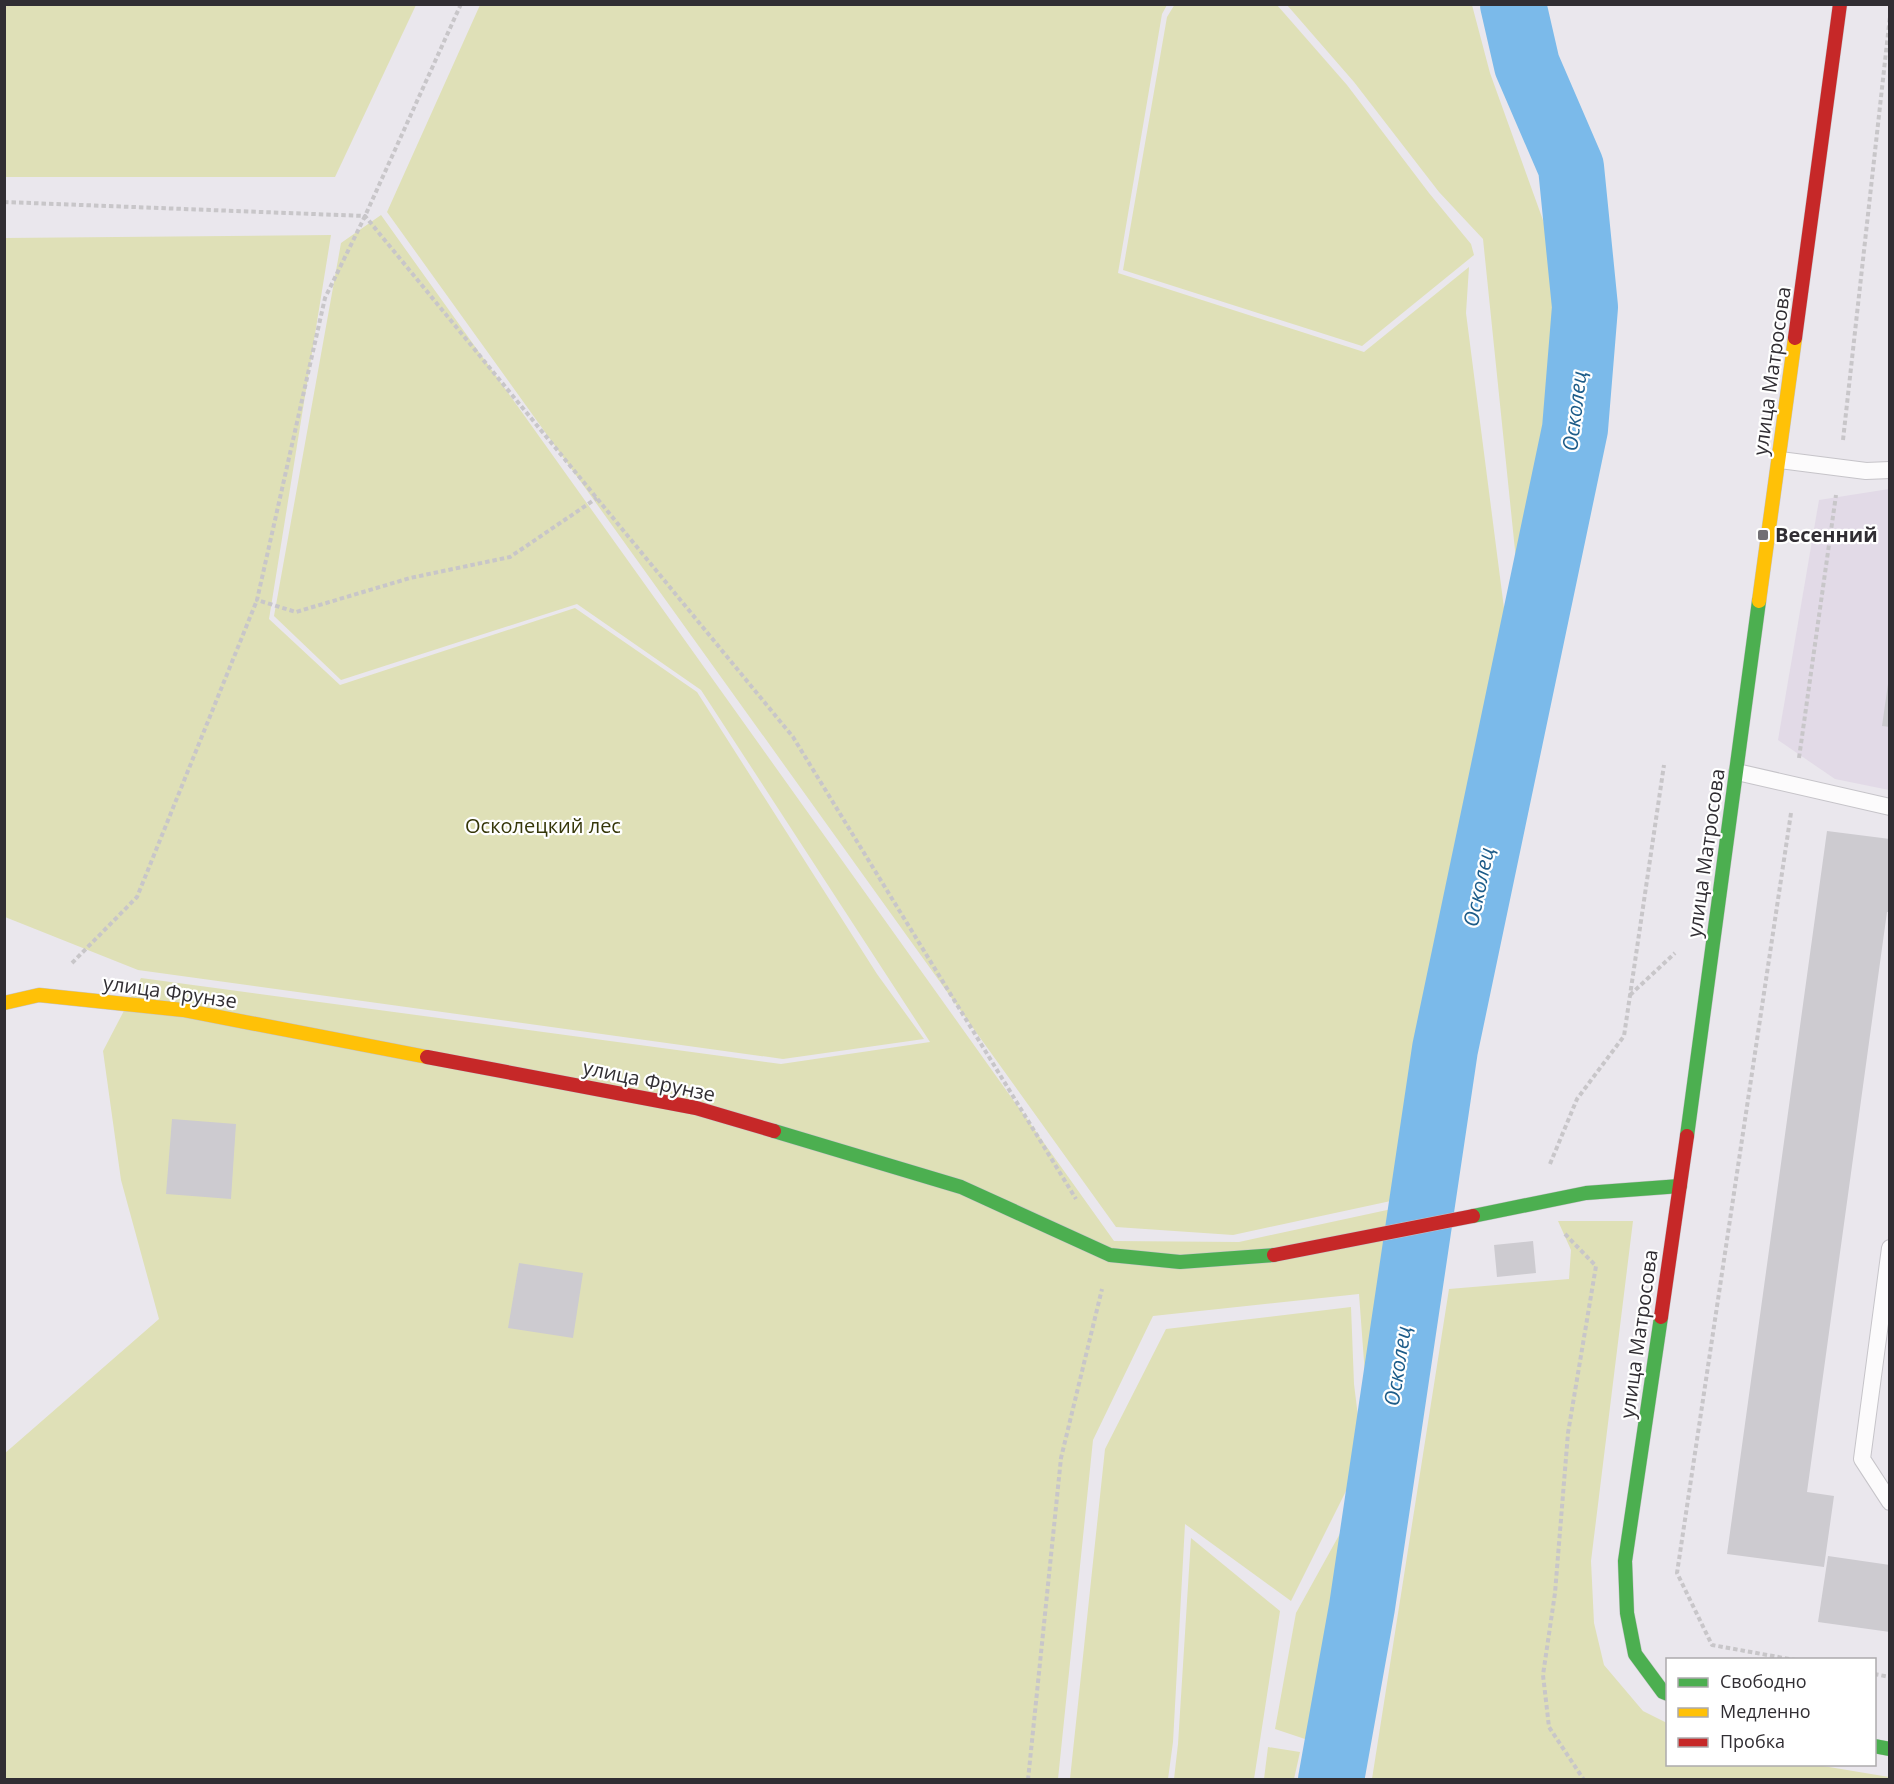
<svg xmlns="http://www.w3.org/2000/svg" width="1894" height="1784" viewBox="0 0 1894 1784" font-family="'Open Sans',sans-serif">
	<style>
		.built { fill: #e2dae7 }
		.green { fill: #dfe0b7 }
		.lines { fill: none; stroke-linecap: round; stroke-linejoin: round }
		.river { stroke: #7bbaea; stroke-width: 66 }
		.building { fill: #cdcbd0 }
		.lane-casing { stroke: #c6c4c9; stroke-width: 18 }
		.fast-casing { stroke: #c6c4c9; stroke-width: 15 }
		.slow-casing { stroke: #c6c4c9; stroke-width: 15 }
		.jam-casing { stroke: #c6c4c9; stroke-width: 15 }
		.path { stroke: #c8c6c9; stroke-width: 4; stroke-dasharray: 4.5 3; stroke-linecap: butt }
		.lane { stroke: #fcfbfc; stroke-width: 16 }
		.fast { stroke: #4caf50; stroke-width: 14 }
		.slow { stroke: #ffc107; stroke-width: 14 }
		.jam { stroke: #c62828; stroke-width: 14 }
		.poi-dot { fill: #726f74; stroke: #fff; stroke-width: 2 }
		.labels { text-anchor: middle; stroke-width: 4.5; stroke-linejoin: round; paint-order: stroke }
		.street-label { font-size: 20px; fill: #312e33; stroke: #fff }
		.poi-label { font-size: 20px; font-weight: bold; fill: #312e33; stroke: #fff; text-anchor: start }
		.park-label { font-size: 20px; fill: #363709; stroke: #fff }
		.water-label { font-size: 21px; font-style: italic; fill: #1d5c89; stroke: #fff }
	</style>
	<rect width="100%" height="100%" fill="#eae7ed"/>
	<polygon class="built" points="1889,489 1889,790 1835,779 1778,740 1819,500"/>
	<g class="green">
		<polygon points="5,4 416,4 416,5 335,177 5,177"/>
		<polygon points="1175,4 1277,5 1347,85 1429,193 1471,244 1474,255 1362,346 1123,270 1167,17"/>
		<polygon points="480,5 1167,5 1162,14 1118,273 1364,352 1469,267 1466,313 1505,616 1413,1084 1400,1199 1233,1235 1116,1227 387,212"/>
		<polygon points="1287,5 1472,5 1490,73 1557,259 1544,423 1519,589 1483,239 1439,192 1354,82"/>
		<polygon points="381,215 1114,1241 1239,1242 1401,1207 1370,1442 1359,1294 1153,1316 1093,1440 1058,1779 5,1779 4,1454 159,1319 121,1180 103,1051 141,978 781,1064 930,1042 701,690 577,604 341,680 274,616 341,243"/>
		<polygon points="331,235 269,619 340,685 575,608 697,692 877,974 924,1039 783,1059 138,970 5,917 5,238"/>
		<polygon points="1558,1221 1633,1221 1591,1561 1594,1623 1604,1665 1643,1711 1667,1723 1668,1764 1817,1765 1889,1777 1889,1779 1372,1779 1449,1289 1569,1279 1571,1250"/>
		<polygon points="1351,1307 1354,1384 1363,1457 1291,1601 1185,1524 1173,1742 1168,1779 1070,1779 1105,1449 1166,1329"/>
		<polygon points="1363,1492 1310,1779 1302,1779 1311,1741 1275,1729 1296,1613"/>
		<polygon points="1191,1538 1280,1611 1254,1779 1174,1779 1178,1744"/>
		<polygon points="1268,1747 1300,1752 1294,1779 1264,1779"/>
	</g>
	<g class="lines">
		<polyline class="river" points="1331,1780 1362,1607 1445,1049 1575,429 1585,307 1571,167 1527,65 1513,4"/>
	</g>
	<g class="building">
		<polygon points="1888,684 1890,684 1890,727 1882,726"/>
		<polygon points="1827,831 1890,839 1890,912 1887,912 1807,1492 1834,1496 1824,1567 1727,1554"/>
		<polygon points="172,1119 236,1124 231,1199 166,1194"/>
		<polygon points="1533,1241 1536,1273 1497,1277 1494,1245"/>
		<polygon points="519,1263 583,1273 573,1338 508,1328"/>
		<polygon points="1828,1556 1890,1565 1890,1632 1818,1622"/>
	</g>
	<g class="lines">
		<defs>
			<g id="lane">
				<polyline points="1780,460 1866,471 1890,470"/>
				<polyline points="1737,772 1890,807"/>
				<polyline points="1890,1248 1862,1459 1890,1502"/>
			</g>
			<g id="fast">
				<polyline points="774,1131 961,1187 1110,1255 1180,1262 1274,1255"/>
				<polyline points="1687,1136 1759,601"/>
				<polyline points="1473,1216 1586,1193 1680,1186"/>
				<polyline points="1661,1317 1625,1561 1627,1613 1635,1654 1663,1692 1668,1694"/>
				<polyline points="1874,1746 1890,1749"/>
			</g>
			<g id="slow">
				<polyline points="1759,601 1795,338"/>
				<polyline points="4,1003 39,995 183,1010 427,1057"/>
			</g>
			<g id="jam">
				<polyline points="1795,338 1840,4"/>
				<polyline points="427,1057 696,1108 774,1131"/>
				<polyline points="1274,1255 1473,1216"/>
				<polyline points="1661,1317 1687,1136"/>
			</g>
		</defs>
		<use href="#lane" class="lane-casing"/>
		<use href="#fast" class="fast-casing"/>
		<use href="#slow" class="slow-casing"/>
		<use href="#jam" class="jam-casing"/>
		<g class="path">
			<polyline points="461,4 365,216 325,298 257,600 296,612 410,578 510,557 597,498"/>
			<polyline points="4,202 365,216 793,737 1076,1199"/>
			<polyline points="1843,440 1890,16"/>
			<polyline points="1799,758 1836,495"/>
			<polyline points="1791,813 1677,1573 1712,1645 1795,1660"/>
			<polyline points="72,963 137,897 257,600"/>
			<polyline points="1630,995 1675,953"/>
			<polyline points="1550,1164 1577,1099 1624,1036 1664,765"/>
			<polyline points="1565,1234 1596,1266 1568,1433 1555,1593 1543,1675 1549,1727 1584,1780"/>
			<polyline points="1874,1674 1890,1677"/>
			<polyline points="1028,1780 1061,1458 1102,1289"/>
		</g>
		<use href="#lane" class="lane"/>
		<use href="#fast" class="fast"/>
		<use href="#slow" class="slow"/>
		<use href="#jam" class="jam"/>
	</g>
	<rect class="poi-dot" x="1757" y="529" width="12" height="12" rx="3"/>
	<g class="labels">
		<g class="street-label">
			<text transform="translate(1772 371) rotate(-82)" y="7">улица Матросова</text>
			<text transform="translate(1706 853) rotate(-82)" y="7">улица Матросова</text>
			<text transform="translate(170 992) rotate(8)" y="7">улица Фрунзе</text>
			<text transform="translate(649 1081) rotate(12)" y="7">улица Фрунзе</text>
			<text transform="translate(1639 1334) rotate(-82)" y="7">улица Матросова</text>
		</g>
		<g class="poi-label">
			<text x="1775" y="542">Весенний</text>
		</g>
		<g class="park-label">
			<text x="543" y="833">Осколецкий лес</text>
		</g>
		<g class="water-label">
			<text transform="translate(1575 411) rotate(-83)" y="7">Осколец</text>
			<text transform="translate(1479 887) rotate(-78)" y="7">Осколец</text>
			<text transform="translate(1398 1366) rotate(-81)" y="7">Осколец</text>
		</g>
	</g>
	<rect width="1894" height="1784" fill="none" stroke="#312e33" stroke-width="12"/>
	<rect x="1666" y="1658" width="210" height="108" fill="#ffffff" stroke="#adabad" stroke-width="1.5"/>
	<rect x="1678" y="1678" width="30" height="9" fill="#4caf50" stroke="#adabad" stroke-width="1.5"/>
	<text x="1720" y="1688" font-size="18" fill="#312e33">Свободно</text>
	<rect x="1678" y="1708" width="30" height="9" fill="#ffc107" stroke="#adabad" stroke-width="1.5"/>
	<text x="1720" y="1718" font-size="18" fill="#312e33">Медленно</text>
	<rect x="1678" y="1738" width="30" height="9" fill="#c62828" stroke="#adabad" stroke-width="1.5"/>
	<text x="1720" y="1748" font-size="18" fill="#312e33">Пробка</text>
</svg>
